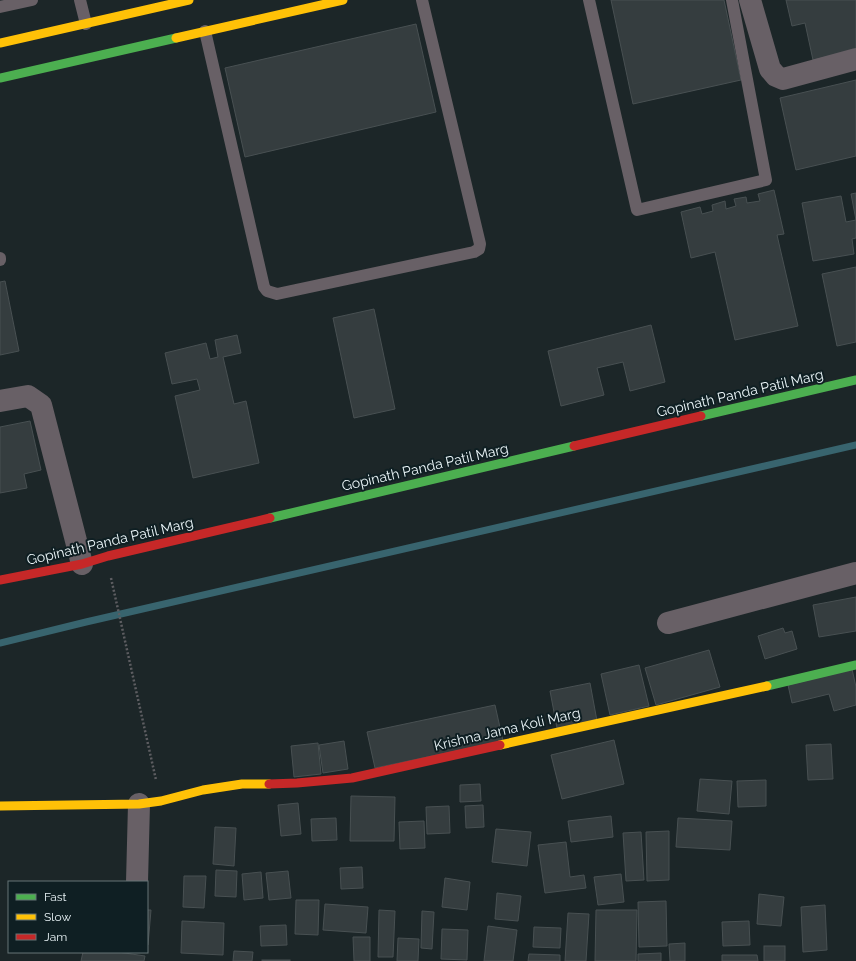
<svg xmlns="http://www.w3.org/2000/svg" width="856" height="961" viewBox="0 0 856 961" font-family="Raleway,sans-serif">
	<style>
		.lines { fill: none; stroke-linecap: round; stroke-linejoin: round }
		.stream { stroke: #38646e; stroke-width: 7 }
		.building { fill: #353d3f; stroke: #485052 }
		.path { stroke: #5d5d61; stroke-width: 2.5; stroke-dasharray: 2 2; stroke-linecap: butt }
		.lane { stroke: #686066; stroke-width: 12 }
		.street { stroke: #686066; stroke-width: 22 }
		.fast { stroke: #4caf50; stroke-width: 9 }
		.slow { stroke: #ffc107; stroke-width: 9 }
		.jam { stroke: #c62828; stroke-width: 9 }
		.labels { text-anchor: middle; stroke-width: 4; stroke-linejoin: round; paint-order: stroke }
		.street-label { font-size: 14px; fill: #e9f3f6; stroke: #0f1f23 }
	</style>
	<rect width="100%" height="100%" fill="#1c2628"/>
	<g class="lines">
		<polyline class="stream" points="0,643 86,622 856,445"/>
	</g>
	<g class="building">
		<polygon points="611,0 724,0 741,80 633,104"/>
		<polygon points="786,0 856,0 856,50 813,60 805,23 792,26"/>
		<polygon points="416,24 436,112 245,157 225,68"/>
		<polygon points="856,80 856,156 796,170 780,98"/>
		<polygon points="774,190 784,234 777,235 798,326 735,340 715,252 691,258 681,212 700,207 702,214 713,211 712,205 725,201 726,209 736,206 734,199 746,197 747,203 760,201 758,194"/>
		<polygon points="856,193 856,220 851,194"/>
		<polygon points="841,196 846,222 856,220 856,238 852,239 854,254 813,261 802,203"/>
		<polygon points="856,267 856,342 837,346 822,274"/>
		<polygon points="5,281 19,351 0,355 0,282"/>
		<polygon points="374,309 395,409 354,418 333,318"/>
		<polygon points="651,325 665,382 630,391 623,362 597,368 604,395 561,406 548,351"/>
		<polygon points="237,335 241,353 223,357 234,404 246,401 259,463 193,478 175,396 200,390 197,379 172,384 165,353 206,343 210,359 218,357 215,340"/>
		<polygon points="30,421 41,470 24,474 27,488 0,493 0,427"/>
		<polygon points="856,597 856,631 819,637 813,605"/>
		<polygon points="783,628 785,633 792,631 797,649 765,659 758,636"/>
		<polygon points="709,650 720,687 656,705 645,668"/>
		<polygon points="639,665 649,706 610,715 601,674"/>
		<polygon points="852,669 856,687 856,705 834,711 829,694 792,703 788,685"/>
		<polygon points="590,683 597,721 557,728 550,691"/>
		<polygon points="495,705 503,741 375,768 367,732"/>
		<polygon points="614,740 624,784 562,799 551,755"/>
		<polygon points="344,741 348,769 323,773 319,745"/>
		<polygon points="318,743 321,774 294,777 291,746"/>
		<polygon points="831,744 833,779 808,780 806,745"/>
		<polygon points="700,779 732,781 729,814 697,811"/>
		<polygon points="766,780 766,806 738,807 737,781"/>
		<polygon points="480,784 481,801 460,802 460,785"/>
		<polygon points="351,796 395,797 394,841 350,841"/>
		<polygon points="298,803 301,834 281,836 278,805"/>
		<polygon points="483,805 484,827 466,828 465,806"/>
		<polygon points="449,806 450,833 427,834 426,807"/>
		<polygon points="611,816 613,837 571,842 568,821"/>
		<polygon points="336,818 337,840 312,841 311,819"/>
		<polygon points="678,818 732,821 730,850 676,847"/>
		<polygon points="424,821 425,848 400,849 399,822"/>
		<polygon points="215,827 236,828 234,866 213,864"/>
		<polygon points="496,829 531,832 527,866 492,862"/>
		<polygon points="669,831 669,880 647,881 646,832"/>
		<polygon points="641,832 644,880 626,881 623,833"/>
		<polygon points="566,842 570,877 584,875 586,888 545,893 538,845"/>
		<polygon points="362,867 363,888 341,889 340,868"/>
		<polygon points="216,870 237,871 236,897 215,896"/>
		<polygon points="288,871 291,898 269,900 266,873"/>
		<polygon points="261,872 263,898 244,900 242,874"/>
		<polygon points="621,874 624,902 598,905 594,877"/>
		<polygon points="184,876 206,876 204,908 183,907"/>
		<polygon points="445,878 470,882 467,910 442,907"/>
		<polygon points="497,893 521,896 518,921 495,919"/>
		<polygon points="759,894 784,897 781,926 757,924"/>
		<polygon points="296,900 319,900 318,935 295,934"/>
		<polygon points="666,901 667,946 639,947 638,902"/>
		<polygon points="325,904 368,907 366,933 323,930"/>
		<polygon points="825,905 827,950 803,952 801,907"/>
		<polygon points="147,910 151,910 148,945 147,945"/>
		<polygon points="379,910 395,911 393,957 378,957"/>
		<polygon points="596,910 637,910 636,961 595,961"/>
		<polygon points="422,911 434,912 432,949 421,948"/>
		<polygon points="568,913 589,914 586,961 565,961"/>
		<polygon points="182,921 224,923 223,955 181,953"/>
		<polygon points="749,921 750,945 723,946 722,922"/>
		<polygon points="286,925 287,945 261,946 260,926"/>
		<polygon points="488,926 517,930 513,961 484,961"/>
		<polygon points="534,927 561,928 560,948 533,947"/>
		<polygon points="442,929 468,930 467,960 441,959"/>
		<polygon points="353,937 370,937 370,961 354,961"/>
		<polygon points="398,938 419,939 418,961 397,961"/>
		<polygon points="685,943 685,961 670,961 669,944"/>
		<rect x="764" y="946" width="21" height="15"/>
		<polygon points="234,951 253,952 252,961 233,961"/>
		<polygon points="83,952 118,952 145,956 144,961 81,961"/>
		<polygon points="661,953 661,961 638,961 638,954"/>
		<polygon points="529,954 560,955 560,961 528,961"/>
		<polygon points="722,955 757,955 758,961 722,961"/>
		<rect x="262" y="960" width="28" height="1"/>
	</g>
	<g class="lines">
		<polyline class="path" points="111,578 156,780"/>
		<g class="lane">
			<polyline points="80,0 86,24"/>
			<polyline points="589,0 637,210 766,180 732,0"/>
			<polyline points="0,7 32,0"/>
			<polyline points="205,31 264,287 267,291 277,294 474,252 479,249 480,244 422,0"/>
			<polyline points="0,258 0,260"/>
		</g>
		<g class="street">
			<polyline points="750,0 770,69 776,76 783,79 856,59"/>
			<polyline points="0,401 28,396 41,405 82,564"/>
			<polyline points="668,623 856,573"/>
			<polyline points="137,882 139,804"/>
		</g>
		<g class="fast">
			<polyline points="0,78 176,38"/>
			<polyline points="701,416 856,380"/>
			<polyline points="270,518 574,446"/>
			<polyline points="767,686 856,665"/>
		</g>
		<g class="slow">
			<polyline points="176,38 343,0"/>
			<polyline points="0,43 189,0"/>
			<polyline points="500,745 767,686"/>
			<polyline points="0,806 139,804 161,801 203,790 242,784 269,784"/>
		</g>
		<g class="jam">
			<polyline points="574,446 701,416"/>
			<polyline points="0,580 82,564 108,556 270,518"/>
			<polyline points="269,784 297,783 352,778 500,745"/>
		</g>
	</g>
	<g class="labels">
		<g class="street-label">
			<text transform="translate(740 393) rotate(-13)" y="5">Gopinath Panda Patil Marg</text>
			<text transform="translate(425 467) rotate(-13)" y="5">Gopinath Panda Patil Marg</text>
			<text transform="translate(110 541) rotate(-13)" y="5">Gopinath Panda Patil Marg</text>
			<text transform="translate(507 729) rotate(-13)" y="5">Krishna Jama Koli Marg</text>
		</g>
	</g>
	<rect x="8" y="881" width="140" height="72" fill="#0f1f23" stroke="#667477"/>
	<rect x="16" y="894" width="20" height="6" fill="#4caf50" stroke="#667477"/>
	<text x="44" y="901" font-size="12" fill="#e9f3f6">Fast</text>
	<rect x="16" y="914" width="20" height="6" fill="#ffc107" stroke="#667477"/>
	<text x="44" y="921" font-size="12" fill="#e9f3f6">Slow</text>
	<rect x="16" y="934" width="20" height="6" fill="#c62828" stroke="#667477"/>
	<text x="44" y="941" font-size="12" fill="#e9f3f6">Jam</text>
</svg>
